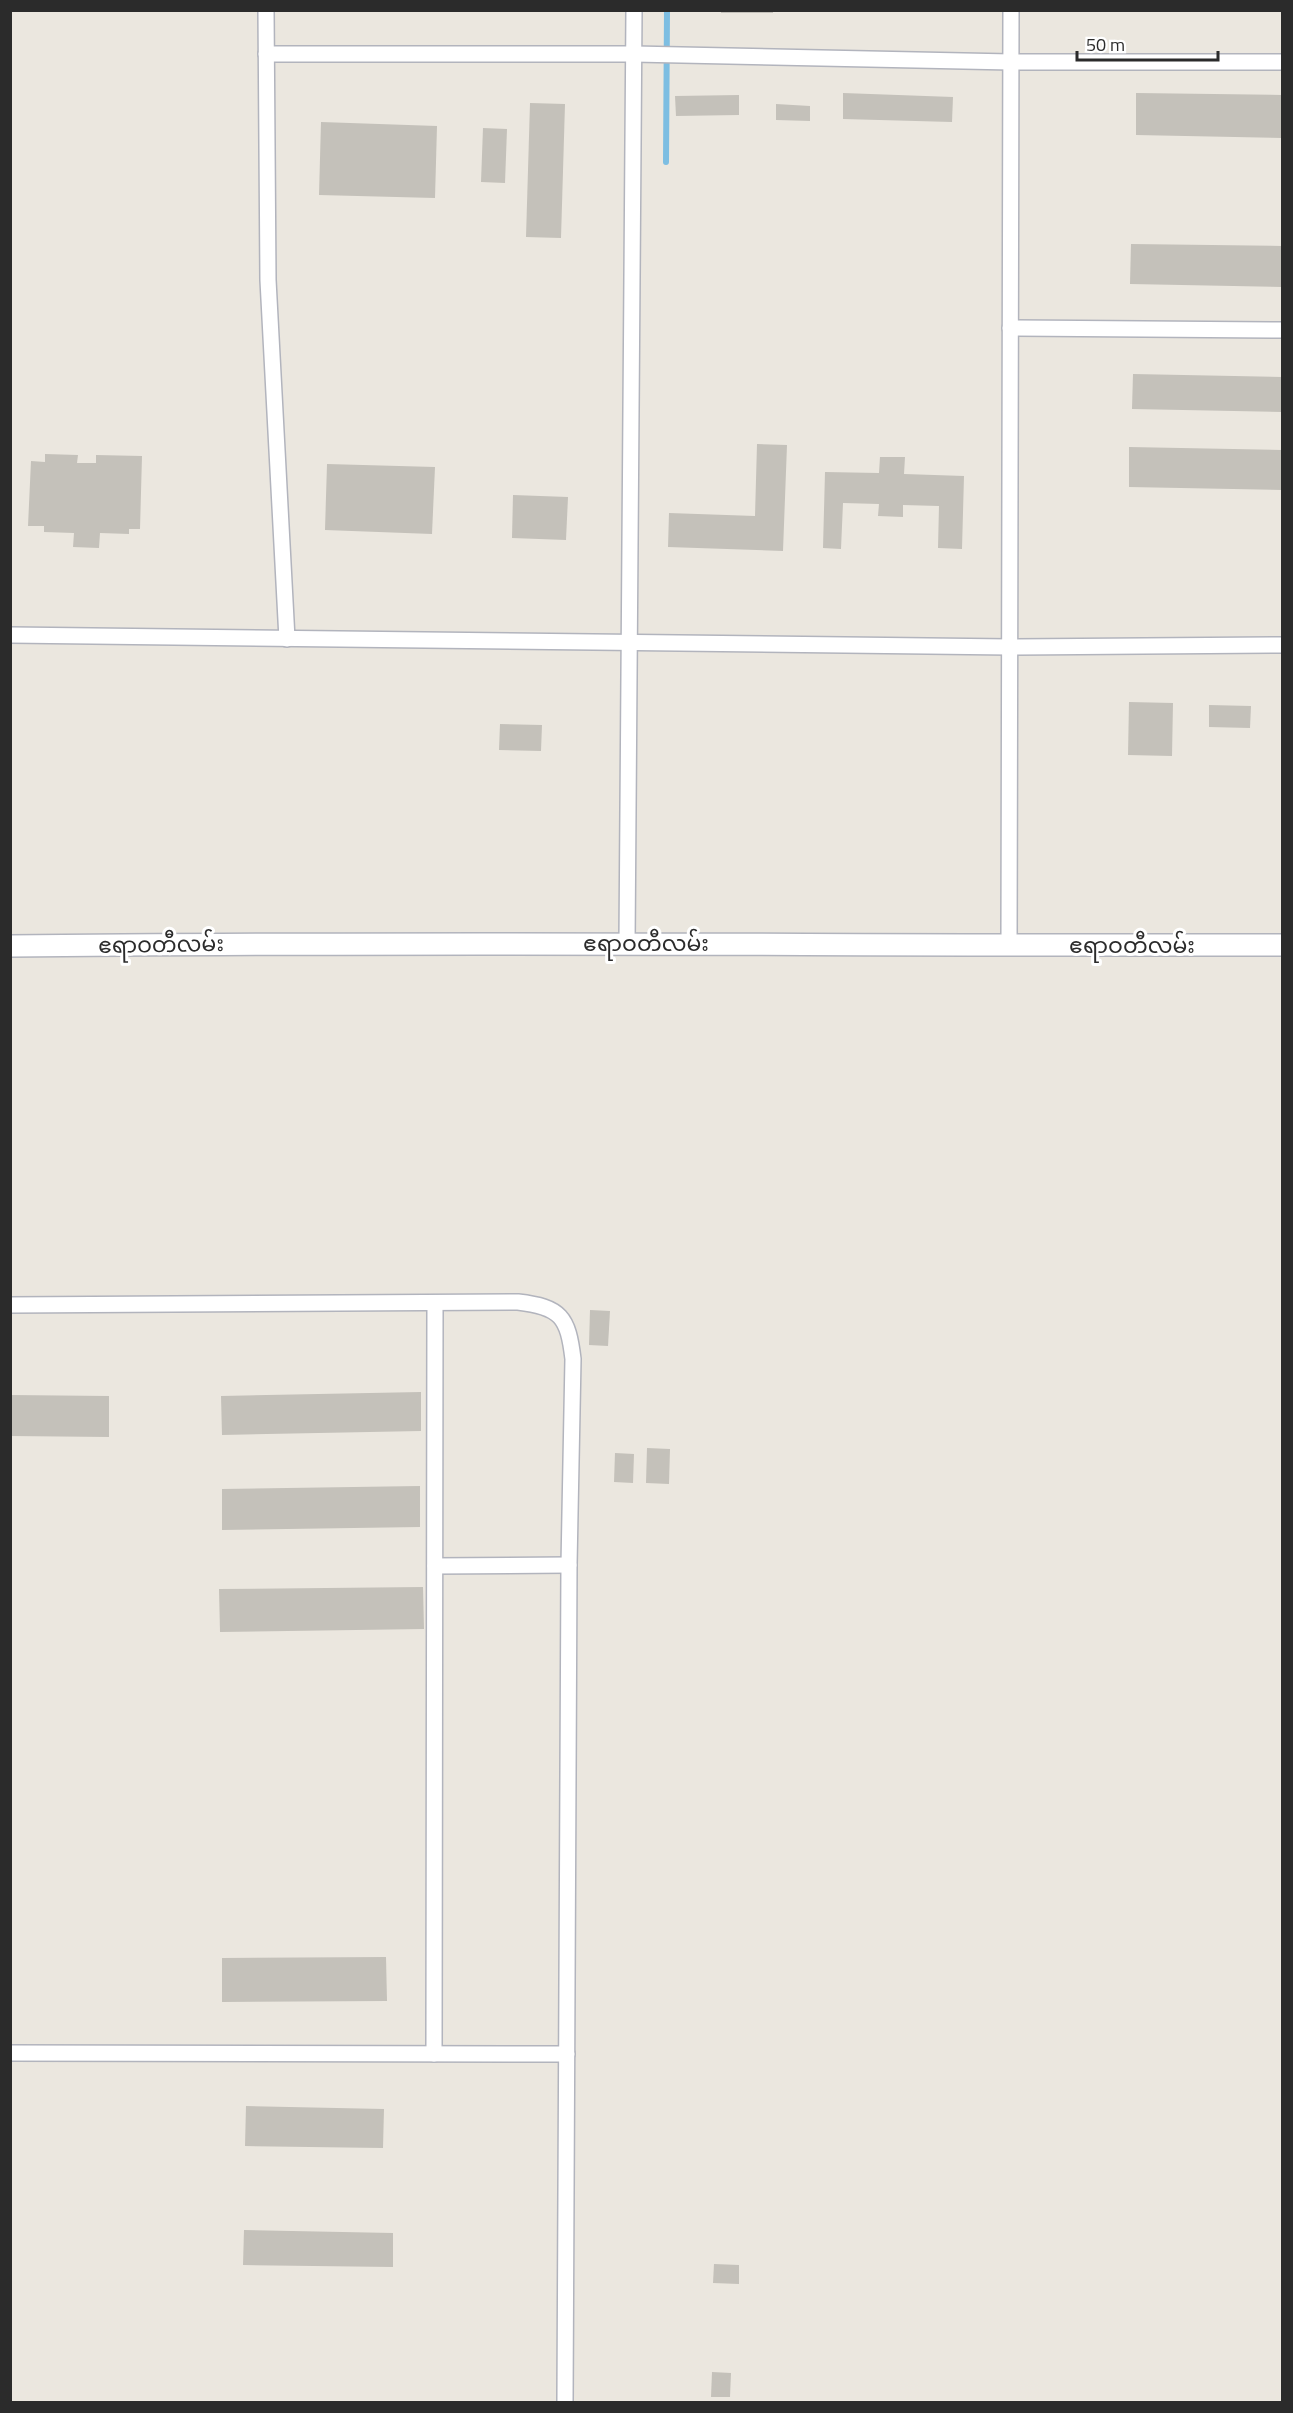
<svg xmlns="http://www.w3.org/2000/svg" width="1293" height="2413" viewBox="0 0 1293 2413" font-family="'Titillium Web','Noto Sans Myanmar',sans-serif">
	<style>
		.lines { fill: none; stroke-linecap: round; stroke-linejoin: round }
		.stream { stroke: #7dbee2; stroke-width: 6 }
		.building { fill: #c4c1ba }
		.street-casing { stroke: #b2b4bd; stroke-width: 18 }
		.secondary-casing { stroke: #b2b4bd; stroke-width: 24 }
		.street { stroke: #fff; stroke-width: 15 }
		.secondary { stroke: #fff; stroke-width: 21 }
		.labels { text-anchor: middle; stroke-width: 6; stroke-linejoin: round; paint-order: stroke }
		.street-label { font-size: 22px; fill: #2b2b2b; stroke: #fff }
	</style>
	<rect width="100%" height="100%" fill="#ebe7df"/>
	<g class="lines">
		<polyline class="stream" points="666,162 667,10"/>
	</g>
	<g class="building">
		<rect x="721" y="10" width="52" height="3"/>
		<polygon points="843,93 953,97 952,122 843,119"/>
		<polygon points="1136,93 1282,95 1282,138 1136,135"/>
		<polygon points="739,95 739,115 676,116 675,96"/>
		<polygon points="530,103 565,104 561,238 526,237"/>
		<polygon points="776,104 810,106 810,121 776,120"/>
		<polygon points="321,122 437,126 435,198 319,195"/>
		<polygon points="483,128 507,129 505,183 481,182"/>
		<polygon points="1131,244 1282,246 1282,287 1130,284"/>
		<polygon points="1133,374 1282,377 1282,412 1132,409"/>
		<polygon points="757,444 787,445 783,551 668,547 669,513 755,516"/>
		<polygon points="1129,447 1282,450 1282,490 1129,487"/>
		<polygon points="45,454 78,455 77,463 96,463 96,455 142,456 140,529 129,529 129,534 100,533 99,548 73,547 74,533 44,532 44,526 28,526 31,461 45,462"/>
		<polygon points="880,457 905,457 904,474 964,476 962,549 938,548 939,506 903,505 903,517 878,516 879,504 843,503 841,549 823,548 825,472 879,473"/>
		<polygon points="327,464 435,467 432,534 325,530"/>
		<polygon points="513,495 568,497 566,540 512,538"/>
		<polygon points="1129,702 1173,703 1172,756 1128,755"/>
		<polygon points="1209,705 1251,706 1250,728 1209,727"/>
		<polygon points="500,724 542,725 541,751 499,750"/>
		<polygon points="590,1310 610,1311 608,1346 589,1345"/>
		<polygon points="421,1392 421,1431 222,1435 221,1396"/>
		<polygon points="10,1395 109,1396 109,1437 10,1436"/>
		<polygon points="647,1448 670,1449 669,1484 646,1483"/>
		<polygon points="615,1453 634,1454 633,1483 614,1482"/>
		<polygon points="420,1486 420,1527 222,1530 222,1489"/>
		<polygon points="423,1587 424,1629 220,1632 219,1589"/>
		<polygon points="386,1957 387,2001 222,2002 222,1958"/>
		<polygon points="246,2106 384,2109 383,2148 245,2146"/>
		<polygon points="244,2230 393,2233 393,2267 243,2265"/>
		<polygon points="714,2264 739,2265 739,2284 713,2283"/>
		<polygon points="712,2372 731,2373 730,2397 711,2397"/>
	</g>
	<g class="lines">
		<defs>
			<g id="street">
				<polyline points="266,10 268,280 287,639"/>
				<polyline points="266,54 634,54 1011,62 1282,62"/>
				<polyline points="1010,328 1282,330"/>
				<polyline points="10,635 1010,647 1282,645"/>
				<polyline points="627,943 634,10"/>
				<polyline points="1009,946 1011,10"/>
				<path d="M10,1305L518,1302C561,1307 568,1317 573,1359L569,1565L565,2402"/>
				<polyline points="435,1566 569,1565"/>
				<polyline points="10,2053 567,2054"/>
				<polyline points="434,2054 435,1303"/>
			</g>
			<path id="secondary" d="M10,946C435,941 858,946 1282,945"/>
		</defs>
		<use href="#street" class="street-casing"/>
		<use href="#secondary" class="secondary-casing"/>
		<use href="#street" class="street"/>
		<use href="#secondary" class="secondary"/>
	</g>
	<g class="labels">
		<g class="street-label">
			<text x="646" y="951">ဧရာဝတီလမ်း</text>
			<text transform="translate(161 944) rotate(-1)" y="8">ဧရာဝတီလမ်း</text>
			<text x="1132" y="953">ဧရာဝတီလမ်း</text>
		</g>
	</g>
	<rect width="1293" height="2413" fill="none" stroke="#2b2b2b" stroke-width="24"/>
	<path d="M1077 51v9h141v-9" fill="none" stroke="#2b2b2b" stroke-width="3"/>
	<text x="1086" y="51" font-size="18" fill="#2b2b2b" stroke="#ffffff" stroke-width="4.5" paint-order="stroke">50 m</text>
</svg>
